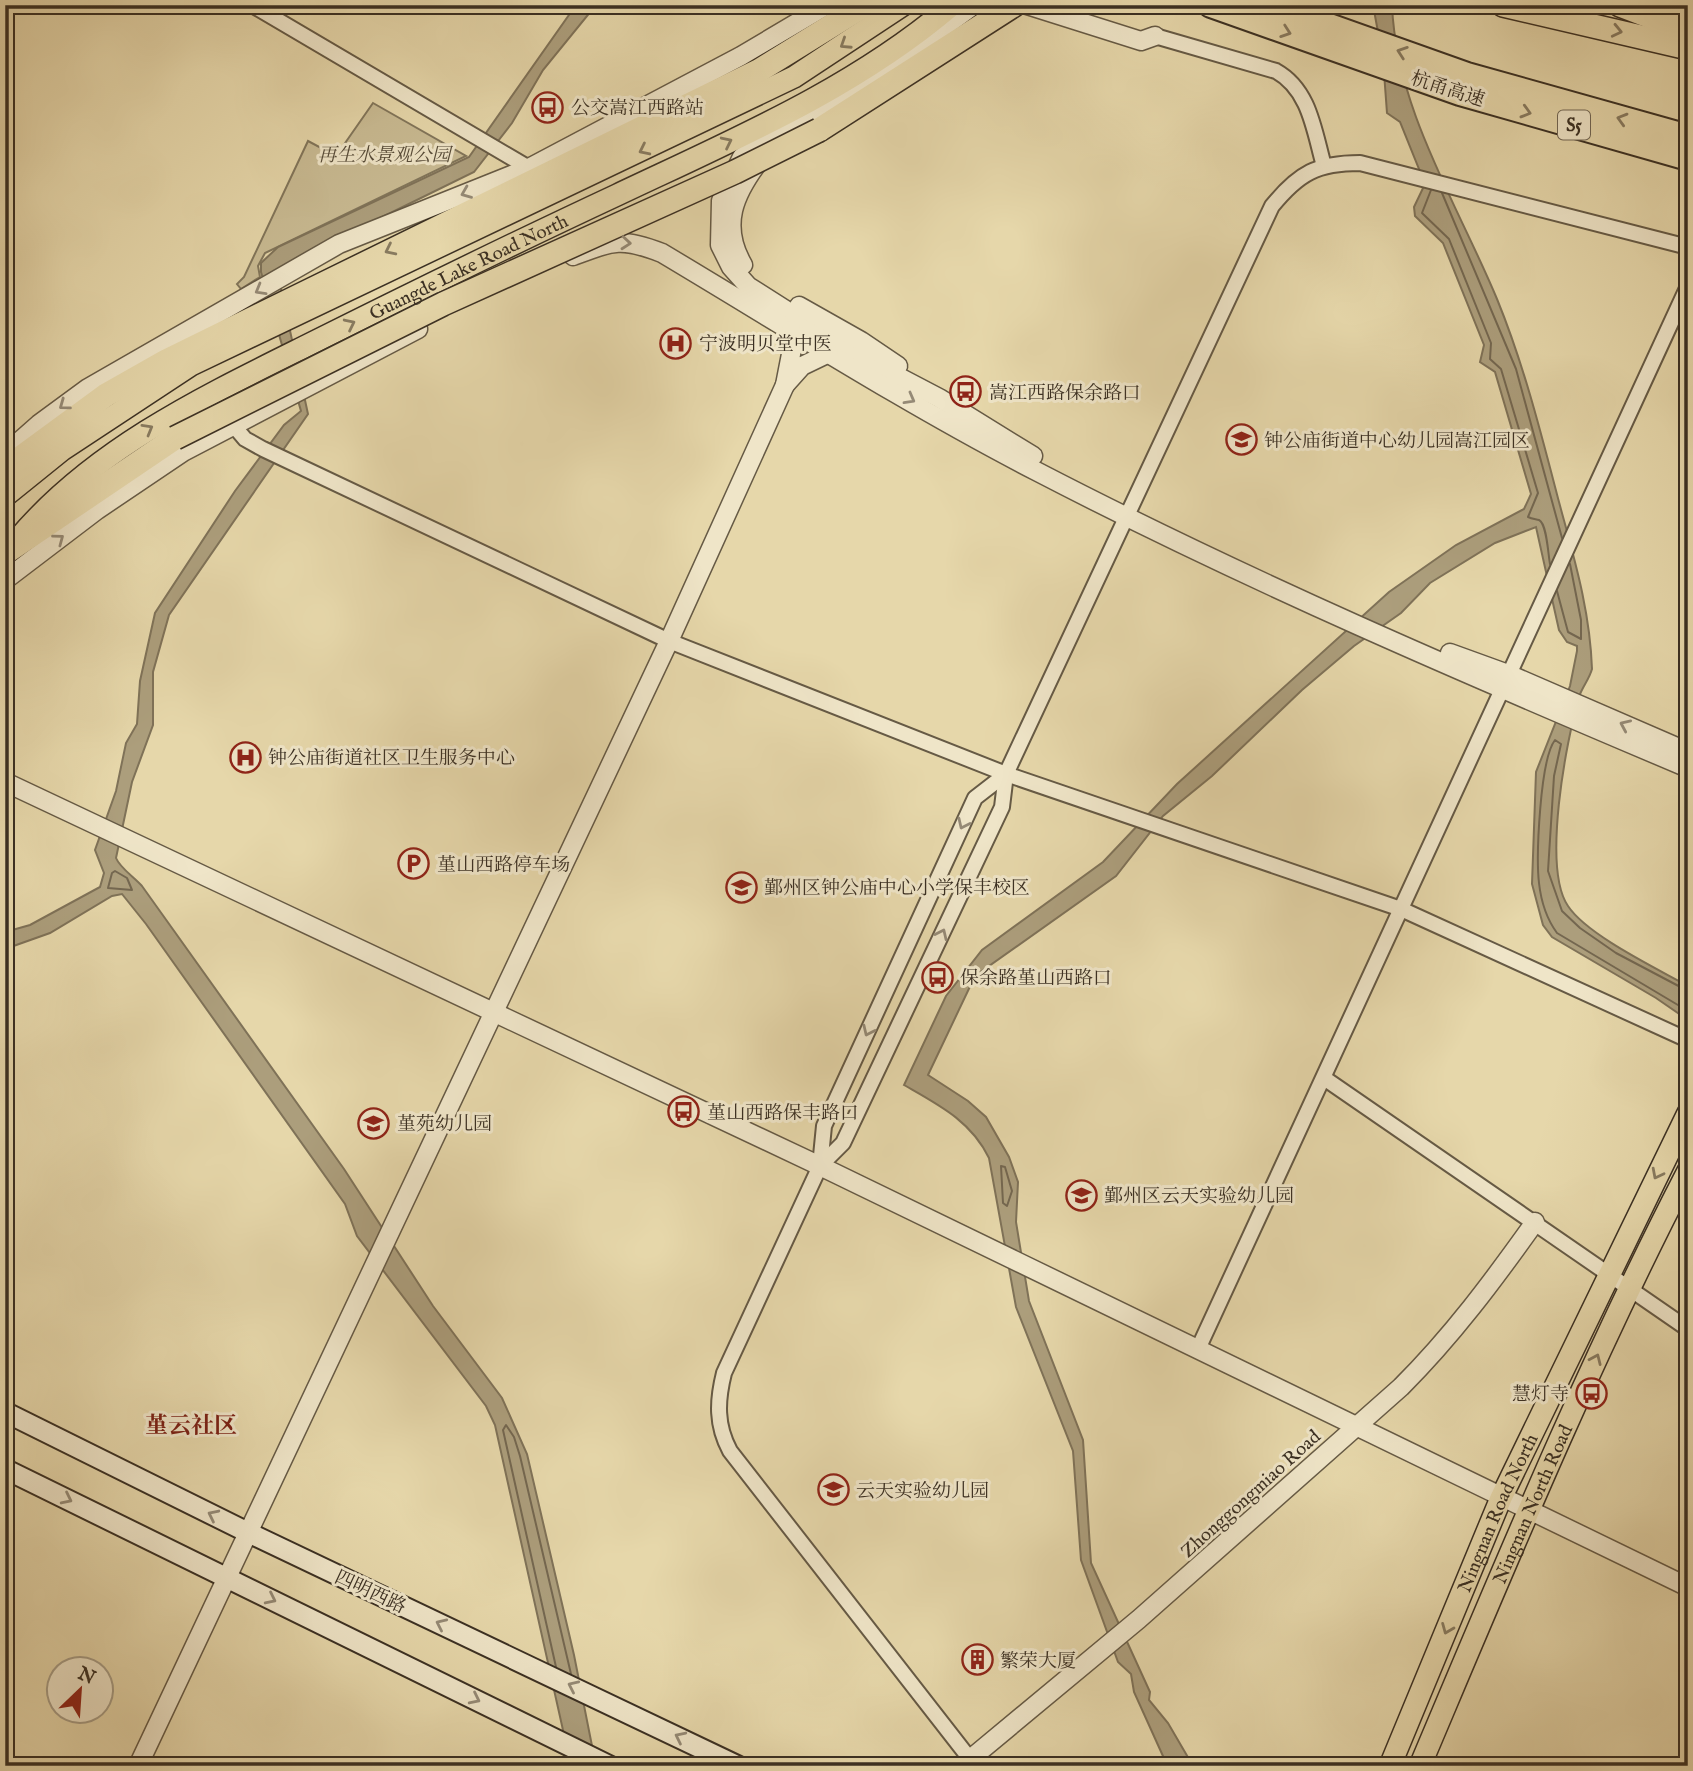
<svg xmlns="http://www.w3.org/2000/svg" width="1693" height="1771" viewBox="0 0 1693 1771" font-family="'IM FELL English','Noto Serif SC',serif">
	<style>
		.green { fill: #c9bb93; stroke: #82765b; stroke-width: 2 }
		.water { fill: #ac9e7c; stroke: #7f7258; stroke-width: 2 }
		.lines { fill: none; stroke-linecap: round; stroke-linejoin: round }
		.shore { stroke: #746750; stroke-width: 2 }
		.minor-casing { stroke: #665a45; stroke-width: 18 }
		.tertiary-casing { stroke: #665a45; stroke-width: 21 }
		.secondary-casing { stroke: #3b3023; stroke-width: 23 }
		.primary-casing { stroke: #3b3023; stroke-width: 24 }
		.trunk-casing { stroke: #3b3023; stroke-width: 26 }
		.motorway-casing { stroke: #3b3023; stroke-width: 28 }
		.minor { stroke: #efe5c8; stroke-width: 14 }
		.tertiary { stroke: #efe5c8; stroke-width: 18 }
		.secondary { stroke: #efe5c8; stroke-width: 19 }
		.primary { stroke: #e6d7aa; stroke-width: 21 }
		.trunk { stroke: #e6d7aa; stroke-width: 23 }
		.motorway { stroke: #e6d7aa; stroke-width: 24 }
		.trunk-bridge-casing { stroke: #3b3023; stroke-width: 26; stroke-linecap: butt }
		.trunk-bridge { stroke: #e6d7aa; stroke-width: 23 }
		.oneway { stroke: #887b60 }
		.oneway2 { stroke: #958a76 }
		.labels { text-anchor: middle; stroke-width: 6; stroke-linejoin: round; paint-order: stroke }
		.shield { fill: #efe5c8; stroke: #716654; stroke-width: 2 }
		.shield-label { font-size: 18px; font-weight: bold; fill: #3b3023 }
		.street-label { font-size: 19px; fill: #3b3023; stroke: #efe5c8 }
		.poi-label { font-size: 19px; fill: #3b3023; stroke: #efe5c8; text-anchor: start }
		.park-label { font-size: 19px; font-style: italic; fill: #574c39; stroke: #efe5c8 }
		.quarter-label { font-size: 23px; font-weight: bold; fill: #7a1f14; stroke: #efe5c8 }
	</style>
	<rect width="100%" height="100%" fill="#e6d7aa"/>
	<filter id="stains"><feTurbulence type="fractalNoise" baseFrequency=".00286" numOctaves="4"/><feColorMatrix values="0 0 0 0 .2 0 0 0 0 .09 0 0 0 0 .02 0 0 0 .5 -.17"/></filter>
	<radialGradient id="worn" r=".72"><stop offset=".6" stop-color="#630" stop-opacity="0"/><stop offset="1" stop-color="#630" stop-opacity=".3"/></radialGradient>
	<polygon class="green" points="373,103 466,156 265,253 258,266 260,277 241,289 237,284 244,277 308,141 336,156"/>
	<g class="water">
		<path d="M576,5H596L543,70L512,123L474,172L366,225L278,275L308,414L169,615L153,672V725L132,782L116,858C120,868 134,877 142,886L344,1169L433,1306L502,1398L527,1454L574,1655L596,1766H571L495,1425L486,1406L357,1236L345,1204L146,924L122,894L112,896L50,933L5,949V932L30,925L100,887L104,873L95,850L116,791L126,743L137,724L140,681L155,613L235,491L284,425L301,411L261,272V263L278,247L469,157Z"/>
		<path d="M1373,5H1392C1396,109 1458,205 1497,299C1524,365 1541,433 1559,502C1574,558 1590,610 1592,669C1589,680 1582,687 1579,697C1566,742 1542,868 1568,906C1587,935 1656,968 1688,986V1020L1656,998L1552,937L1543,925L1532,884L1536,772L1570,686L1577,651V646L1567,642L1559,630L1536,527L1495,543L1430,583L1401,613L1354,646L1302,690L1212,776L1163,816L1116,876L975,976L928,1075L968,1101L986,1117L1009,1157L1018,1182L1016,1222L1029,1301L1083,1440L1091,1563L1150,1692L1149,1700L1168,1723L1193,1766L1167,1765L1134,1692L1131,1674L1118,1662L1081,1560L1073,1451L1016,1307L989,1158C971,1121 939,1105 904,1085L946,996L982,950L1103,862L1177,784L1389,592L1456,545L1524,509L1531,494L1495,372L1480,362L1484,345L1443,243L1415,216L1414,207L1425,184L1400,122L1387,113L1383,59Z"/>
	</g>
	<g class="lines">
		<g class="shore">
			<path d="M1431,190L1422,213L1449,239L1491,343L1490,359L1501,369L1538,493L1528,517C1532,519 1535,519 1539,520C1547,524 1548,554 1550,564"/>
			<polyline points="1442,193 1516,369 1562,538"/>
			<polyline points="1557,591 1568,632 1581,639 1581,620 1570,564"/>
			<polygon points="115,871 127,878 132,890 108,888 112,873"/>
			<path d="M1688,991L1616,953L1580,928L1562,911L1548,871L1554,776L1561,744L1555,740C1540,759 1536,856 1539,883C1541,901 1546,918 1557,933L1688,1011"/>
			<polygon points="1001,1166 1005,1167 1012,1191 1007,1206 1003,1203"/>
			<polyline points="556,1667 503,1430 506,1425 514,1437 520,1456 571,1674"/>
		</g>
		<defs>
			<g id="minor">
				<polyline points="252,5 529,168"/>
				<path d="M1155,36L1276,71C1310,90 1314,131 1324,166"/>
				<polyline points="234,426 245,439 263,449 669,641 1006,774 1401,909 1688,1040"/>
				<polyline points="1324,1078 1688,1329"/>
				<path d="M820,1166L843,1143L1002,807L1006,774L1272,206C1299,173 1317,163 1360,163L1688,247"/>
				<polyline points="1198,1349 1688,286"/>
				<path d="M970,1759L730,1451C716,1425 717,1401 724,1373L820,1166L824,1126L975,798L1006,774"/>
			</g>
			<g id="tertiary">
				<polyline points="974,5 896,62 742,157 721,201 720,245 731,267 748,286 855,354 939,398 1033,456"/>
				<polyline points="1027,5 1141,41 1155,36"/>
				<path d="M573,256C613,241 621,237 662,253C786,327 908,405 1036,471C1248,581 1468,675 1688,768"/>
				<path d="M743,265C720,225 734,194 760,160"/>
				<polyline points="799,306 861,341 898,366"/>
				<polyline points="791,330 792,349 785,385 802,366 829,353"/>
				<polyline points="5,454 39,424 88,388 339,244 529,168 741,56 827,5"/>
				<polyline points="5,580 97,510 183,452 418,329"/>
				<polyline points="1450,653 1508,674 1688,752"/>
				<polyline points="5,782 820,1166 1688,1587"/>
				<polyline points="138,1766 669,641 785,385"/>
				<path d="M962,1766L1139,1619L1401,1387C1452,1336 1493,1281 1535,1222"/>
			</g>
			<g id="secondary">
				<polyline points="5,1412 247,1532 738,1766"/>
				<polyline points="5,1469 610,1766"/>
			</g>
			<g id="primary">
				<polyline points="5,496 62,450 191,365 794,77 903,5"/>
				<path id="s1" d="M18,539C93,450 201,398 304,347C408,295 512,244 617,195C733,140 854,89 952,5"/>
				<path id="s2" d="M1390,1766L1501,1498L1688,1113"/>
				<path id="s3" d="M1420,1766C1505,1565 1588,1364 1688,1171"/>
			</g>
			<g id="trunk">
				<polyline points="1503,5 1688,48"/>
				<polyline points="1620,5 1688,31"/>
				<polyline points="819,130 1014,5"/>
				<polyline points="5,474 16,461 106,395 166,361 760,70 865,5"/>
				<polyline points="8,551 175,438"/>
			</g>
			<g id="motorway">
				<polyline points="1211,5 1460,93 1688,158"/>
				<polyline points="1270,5 1467,75 1688,137"/>
			</g>
		</defs>
		<use href="#minor" class="minor-casing"/>
		<use href="#tertiary" class="tertiary-casing"/>
		<use href="#secondary" class="secondary-casing"/>
		<use href="#primary" class="primary-casing"/>
		<use href="#trunk" class="trunk-casing"/>
		<use href="#motorway" class="motorway-casing"/>
		<use href="#minor" class="minor"/>
		<use href="#tertiary" class="tertiary"/>
		<use href="#secondary" class="secondary"/>
		<use href="#primary" class="primary"/>
		<use href="#trunk" class="trunk"/>
		<use href="#motorway" class="motorway"/>
		<defs>
			<polyline id="trunk-bridge" points="175,438 443,304 735,172 819,130"/>
		</defs>
		<use href="#trunk-bridge" class="trunk-bridge-casing"/>
		<use href="#trunk-bridge" class="trunk-bridge"/>
	</g>
	<defs><path id="oneway-chevron" d="M-2-3.5L2.5 0L-2 3.5" fill="none" stroke-width="1.6" stroke-linecap="round" stroke-linejoin="round" transform="scale(1.75)"/></defs>
	<g class="oneway">
		<use href="#oneway-chevron" transform="translate(1617 31) rotate(13)"/>
		<use href="#oneway-chevron" transform="translate(1286 32) rotate(19)"/>
		<use href="#oneway-chevron" transform="translate(845 44) rotate(147)"/>
		<use href="#oneway-chevron" transform="translate(1402 52) rotate(-161)"/>
		<use href="#oneway-chevron" transform="translate(1526 112) rotate(16)"/>
		<use href="#oneway-chevron" transform="translate(1622 119) rotate(-164)"/>
		<use href="#oneway-chevron" transform="translate(727 142) rotate(-26)"/>
		<use href="#oneway-chevron" transform="translate(644 150) rotate(154)"/>
		<use href="#oneway-chevron" transform="translate(390 250) rotate(154)"/>
		<use href="#oneway-chevron" transform="translate(350 324) rotate(-26)"/>
		<use href="#oneway-chevron" transform="translate(148 429) rotate(-30)"/>
		<use href="#oneway-chevron" transform="translate(1657 1174) rotate(117)"/>
		<use href="#oneway-chevron" transform="translate(1596 1359) rotate(-66)"/>
		<use href="#oneway-chevron" transform="translate(1447 1629) rotate(112)"/>
	</g>
	<g class="oneway2">
		<use href="#oneway-chevron" transform="translate(466 193) rotate(158)"/>
		<use href="#oneway-chevron" transform="translate(626 243) rotate(5)"/>
		<use href="#oneway-chevron" transform="translate(260 290) rotate(150)"/>
		<use href="#oneway-chevron" transform="translate(910 399) rotate(29)"/>
		<use href="#oneway-chevron" transform="translate(64 405) rotate(144)"/>
		<use href="#oneway-chevron" transform="translate(59 539) rotate(-37)"/>
		<use href="#oneway-chevron" transform="translate(1625 725) rotate(-156)"/>
		<use href="#oneway-chevron" transform="translate(963 824) rotate(115)"/>
		<use href="#oneway-chevron" transform="translate(942 934) rotate(-65)"/>
		<use href="#oneway-chevron" transform="translate(868 1031) rotate(115)"/>
		<use href="#oneway-chevron" transform="translate(67 1499) rotate(26)"/>
		<use href="#oneway-chevron" transform="translate(213 1515) rotate(-154)"/>
		<use href="#oneway-chevron" transform="translate(271 1599) rotate(26)"/>
		<use href="#oneway-chevron" transform="translate(441 1624) rotate(-155)"/>
		<use href="#oneway-chevron" transform="translate(573 1686) rotate(-155)"/>
		<use href="#oneway-chevron" transform="translate(475 1699) rotate(26)"/>
		<use href="#oneway-chevron" transform="translate(680 1737) rotate(-154)"/>
	</g>
	<defs>
		<symbol id="bus-ring" viewBox="-11 -11 22 22"><circle r="9.5" fill="#efe5c8" stroke="#8f2418" stroke-width="1.5"/><path d="M-5-6H5V4H4V6H2V4H-2V6H-4V4H-5ZM-3.5-4V0h7V-4ZM-3.5 1.2v1.5H-2V1.2ZM2 1.2v1.5H3.5V1.2Z" fill="#8f2418"/></symbol>
		<symbol id="hospital-ring" viewBox="-11 -11 22 22"><circle r="9.5" fill="#efe5c8" stroke="#8f2418" stroke-width="1.5"/><path d="M-5-5h3v3.5h4V-5h3V5h-3V1.5h-4V5h-3Z" fill="#8f2418"/></symbol>
		<symbol id="school-ring" viewBox="-11 -11 22 22"><circle r="9.5" fill="#efe5c8" stroke="#8f2418" stroke-width="1.5"/><path d="M0-5L7-2L0 1L-7-2ZM-4 1L0 2.5L4 1V4Q0 6-4 4Z" fill="#8f2418"/></symbol>
		<symbol id="parking-ring" viewBox="-11 -11 22 22"><circle r="9.5" fill="#efe5c8" stroke="#8f2418" stroke-width="1.5"/><path d="M-3.5-5.5H1a3.5 3.5 0 0 1 0 7H-1V5.5H-3.5ZM-1-3.4V-.6H.8a1.4 1.4 0 0 0 0-2.8Z" fill="#8f2418"/></symbol>
		<symbol id="building-ring" viewBox="-11 -11 22 22"><circle r="9.5" fill="#efe5c8" stroke="#8f2418" stroke-width="1.5"/><path d="M-4-6H4V6H1V3H-1V6H-4ZM-2.5-4.3h1.7v1.8h-1.7ZM.8-4.3h1.7v1.8H.8ZM-2.5-1h1.7V.8h-1.7ZM.8-1h1.7V.8H.8Z" fill="#8f2418"/></symbol>
	</defs>
	<g fill-rule="evenodd">
		<use href="#bus-ring" x="530" y="90" width="35" height="35"/>
		<use href="#hospital-ring" x="658" y="326" width="35" height="35"/>
		<use href="#bus-ring" x="948" y="374" width="35" height="35"/>
		<use href="#school-ring" x="1224" y="422" width="35" height="35"/>
		<use href="#hospital-ring" x="228" y="740" width="35" height="35"/>
		<use href="#parking-ring" x="396" y="846" width="35" height="35"/>
		<use href="#school-ring" x="724" y="870" width="35" height="35"/>
		<use href="#bus-ring" x="920" y="960" width="35" height="35"/>
		<use href="#bus-ring" x="666" y="1094" width="35" height="35"/>
		<use href="#school-ring" x="356" y="1106" width="35" height="35"/>
		<use href="#school-ring" x="1064" y="1178" width="35" height="35"/>
		<use href="#bus-ring" x="1574" y="1376" width="35" height="35"/>
		<use href="#school-ring" x="816" y="1472" width="35" height="35"/>
		<use href="#building-ring" x="960" y="1642" width="35" height="35"/>
	</g>
	<g class="labels">
		<rect class="shield" x="1558" y="110.5" width="32" height="29" rx="5"/>
		<g class="shield-label">
			<text x="1574" y="131">S5</text>
		</g>
		<g class="street-label">
			<text transform="translate(1448 88) rotate(18)" y="7">杭甬高速</text>
			<text dy="7" stroke="none"><textPath href="#s1" startOffset="530">Guangde Lake Road North</textPath></text>
			<text transform="translate(1250 1493) rotate(-42)" y="7">Zhonggongmiao Road</text>
			<text dy="7" stroke="none"><textPath href="#s3" startOffset="285">Ningnan North Road</textPath></text>
			<text dy="7" stroke="none"><textPath href="#s2" startOffset="275">Ningnan Road North</textPath></text>
			<text transform="translate(371 1591) rotate(25)" y="7">四明西路</text>
		</g>
		<g class="poi-label">
			<text x="571" y="114">公交嵩江西路站</text>
			<text x="699" y="350">宁波明贝堂中医</text>
			<text x="989" y="399">嵩江西路保余路口</text>
			<text x="1264" y="447">钟公庙街道中心幼儿园嵩江园区</text>
			<text x="268" y="764">钟公庙街道社区卫生服务中心</text>
			<text x="437" y="871">堇山西路停车场</text>
			<text x="764" y="894">鄞州区钟公庙中心小学保丰校区</text>
			<text x="960" y="984">保余路堇山西路口</text>
			<text x="707" y="1119">堇山西路保丰路口</text>
			<text x="397" y="1130">堇苑幼儿园</text>
			<text x="1104" y="1202">鄞州区云天实验幼儿园</text>
			<text x="1569" y="1400" text-anchor="end">慧灯寺</text>
			<text x="856" y="1497">云天实验幼儿园</text>
			<text x="1000" y="1667">繁荣大厦</text>
		</g>
		<g class="park-label">
			<text x="384" y="161">再生水景观公园</text>
		</g>
		<g class="quarter-label">
			<text x="191" y="1433">堇云社区</text>
		</g>
	</g>
	<rect width="1693" height="1771" fill="none" stroke="#e6d7aa" stroke-width="28"/>
	<rect x="7" y="7" width="1679" height="1757" fill="none" stroke="#3b3023" stroke-width="3.5"/>
	<rect x="14" y="14" width="1665" height="1743" fill="none" stroke="#3b3023" stroke-width="2"/>
	<g transform="translate(80 1690) rotate(25)"><circle r="33" fill="#efe5c8" stroke="#a79d86" stroke-width="2"/>
	<path d="M0-5L12 26L0 18L-12 26Z" fill="#8f2418"/>
	<text y="-10" font-size="19" font-weight="bold" text-anchor="middle" fill="#3b3023">N</text>
	</g>
	<rect width="100%" height="100%" filter="url(#stains)"/>
	<rect width="100%" height="100%" fill="url(#worn)"/>
</svg>
